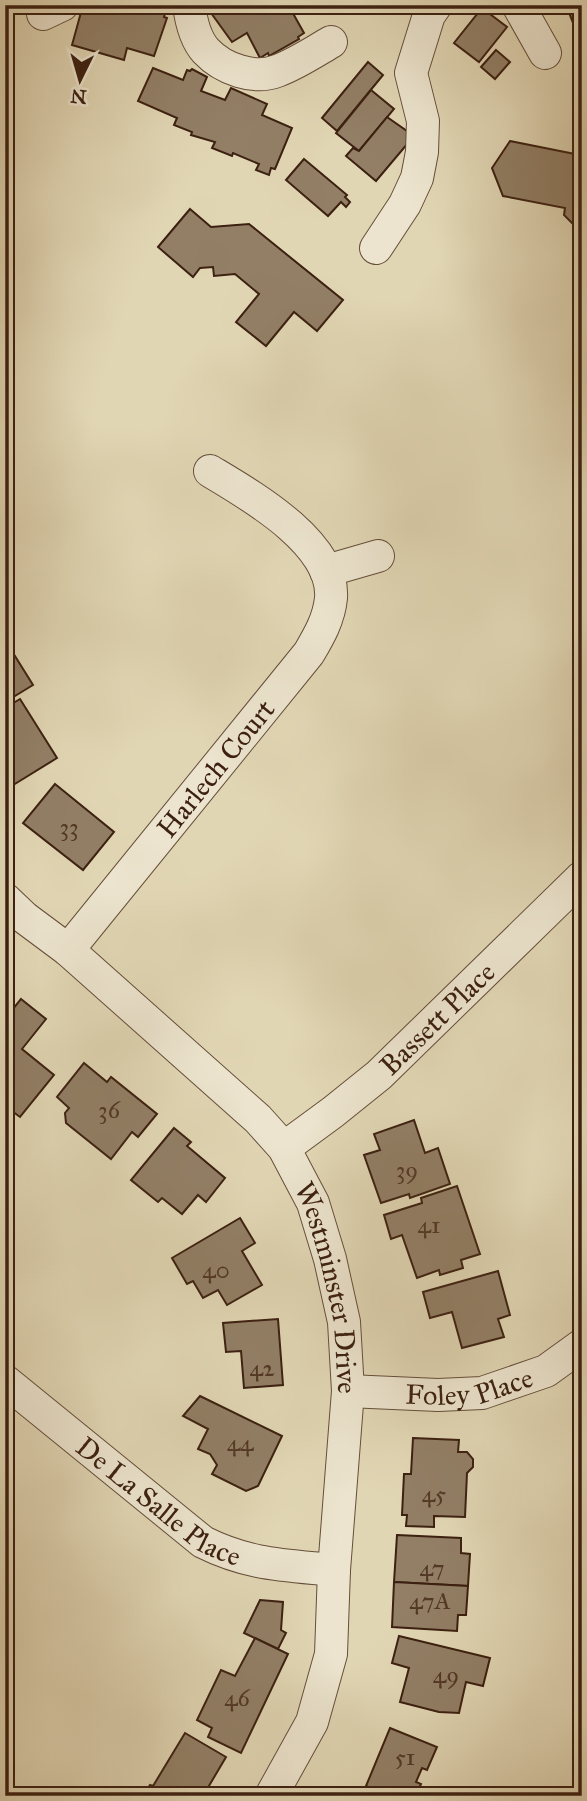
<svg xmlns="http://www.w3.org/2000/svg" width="587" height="1801" viewBox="0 0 587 1801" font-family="'IM FELL Great Primer',serif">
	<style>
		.building { fill: #927f66; stroke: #3c2011; stroke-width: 2 }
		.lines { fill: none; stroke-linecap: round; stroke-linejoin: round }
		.minor-casing { stroke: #654e3a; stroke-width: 34 }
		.minor { stroke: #ece4ce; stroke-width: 32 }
		.labels { text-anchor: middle; stroke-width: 5; stroke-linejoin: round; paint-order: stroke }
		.number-label { font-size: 24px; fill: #523826 }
		.street-label { font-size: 28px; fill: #3c2011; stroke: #ece4ce }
	</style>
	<rect width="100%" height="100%" fill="#e1d6b4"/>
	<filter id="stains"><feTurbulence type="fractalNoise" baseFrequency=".00286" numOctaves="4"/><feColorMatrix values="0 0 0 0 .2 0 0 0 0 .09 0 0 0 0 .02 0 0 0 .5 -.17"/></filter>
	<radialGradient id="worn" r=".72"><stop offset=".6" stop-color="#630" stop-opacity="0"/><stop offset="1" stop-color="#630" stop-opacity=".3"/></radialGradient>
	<g class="building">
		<polygon points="83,5 149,5 166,10 164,17 167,18 154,56 127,48 124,60 72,45"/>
		<polygon points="294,5 290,8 304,33 298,37 299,39 269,56 268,53 260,58 247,33 232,42 206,6"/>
		<polygon points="566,5 582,5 582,46"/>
		<polygon points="482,8 507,27 479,62 454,43"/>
		<polygon points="496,50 510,62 495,79 481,67"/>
		<polygon points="368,62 383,75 337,131 322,118"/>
		<polygon points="153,68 183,80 187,70 190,71 192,69 207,77 201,91 225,100 231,88 267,104 262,115 292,128 275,169 271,168 269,175 256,170 259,164 233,153 232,156 212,148 215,142 191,135 192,132 174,125 177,118 138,101"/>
		<polygon points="371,90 394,109 359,151 336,133"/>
		<polygon points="387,117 414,136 376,181 346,156 353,148 359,151"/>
		<polygon points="510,141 575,154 576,148 582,146 582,225 576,227 564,215 565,208 503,196 492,168"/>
		<polygon points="304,159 347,195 345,197 350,202 346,207 341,202 328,216 286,180"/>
		<polygon points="190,209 211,227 249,224 343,300 317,331 294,312 266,346 236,322 259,294 235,274 214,276 213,267 200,268 193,277 158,247"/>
		<polygon points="5,640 33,685 5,702"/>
		<polygon points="20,699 57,758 10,787 5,779 5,708"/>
		<polygon points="55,784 114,832 83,870 23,823"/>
		<polygon points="21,999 46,1019 22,1049 54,1075 20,1117 5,1106 5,1019"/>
		<polygon points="84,1063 107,1082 111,1077 157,1114 138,1137 132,1132 111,1159 66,1123 65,1113 69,1108 57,1097"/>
		<polygon points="414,1120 425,1153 438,1148 450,1184 410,1198 409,1194 381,1203 364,1155 380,1150 374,1134"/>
		<polygon points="174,1128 191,1142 187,1146 225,1178 206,1202 198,1195 182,1214 162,1198 158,1202 131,1180"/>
		<polygon points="457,1186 480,1254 461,1260 463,1268 440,1275 439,1270 417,1278 402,1235 391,1239 384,1215 422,1203 421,1198"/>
		<polygon points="240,1218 255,1243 242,1251 262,1285 227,1305 218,1290 203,1298 193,1281 187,1284 172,1258"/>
		<polygon points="498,1271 510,1315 498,1319 504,1337 462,1348 452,1312 430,1318 423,1292"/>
		<polygon points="278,1319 283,1385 244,1388 241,1351 226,1352 223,1323"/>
		<polygon points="200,1396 282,1436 258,1486 246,1491 212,1474 217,1465 210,1454 198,1449 208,1429 183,1416"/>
		<polygon points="413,1438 459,1440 458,1452 467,1452 473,1459 473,1467 467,1473 465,1517 434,1516 434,1527 406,1526 407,1515 402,1515 404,1474 411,1474"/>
		<polygon points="397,1535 461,1538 461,1553 470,1554 468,1586 394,1582"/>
		<polygon points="394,1582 468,1586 466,1615 458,1615 457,1631 392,1627"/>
		<polygon points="260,1600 283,1602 281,1630 286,1633 278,1649 244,1633"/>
		<polygon points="399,1636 490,1658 483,1686 466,1682 459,1713 439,1712 400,1702 409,1668 392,1663"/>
		<polygon points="255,1638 288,1654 241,1753 208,1737 212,1728 197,1720 221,1670 235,1676"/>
		<polygon points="390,1728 437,1747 427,1770 422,1768 416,1782 421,1784 416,1796 391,1796 366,1786"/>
		<polygon points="185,1733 226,1757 203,1796 143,1796 150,1785 153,1786"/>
	</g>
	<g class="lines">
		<defs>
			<g id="minor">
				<path d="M189,5C191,21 195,39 206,51C223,69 254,80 277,71C296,64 314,52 331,42"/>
				<polyline points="518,5 545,53"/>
				<polyline points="43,14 62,5"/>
				<polyline points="376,248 405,204 417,178 422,152 423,121 411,73 429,15 436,5"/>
				<polyline points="326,571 378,556"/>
				<path id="s1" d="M5,899L25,918L68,950L258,1119L284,1148L313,1203L330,1259L344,1322L348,1391L334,1570L331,1654L312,1722L271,1796"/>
				<path id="s2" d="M68,950L309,653C319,636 329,619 331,598C335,543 250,495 210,471"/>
				<path id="s3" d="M284,1148L333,1112L379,1075L582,877"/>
				<path id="s4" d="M5,1381L203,1542C249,1565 284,1565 334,1570"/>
				<path id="s5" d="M348,1391L438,1395L482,1393L546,1371L582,1345"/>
			</g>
		</defs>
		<use href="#minor" class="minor-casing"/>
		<use href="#minor" class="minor"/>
	</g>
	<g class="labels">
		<g class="number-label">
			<text x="69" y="835">33</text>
			<text x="109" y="1118">36</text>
			<text x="407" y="1178">39</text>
			<text x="429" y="1233">41</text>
			<text x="216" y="1278">40</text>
			<text x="262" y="1376">42</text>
			<text x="240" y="1451">44</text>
			<text x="434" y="1502">45</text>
			<text x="432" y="1576">47</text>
			<text x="430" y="1609">47A</text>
			<text x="446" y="1683">49</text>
			<text x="237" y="1706">46</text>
			<text x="405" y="1765">51</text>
		</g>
		<g class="street-label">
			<text dy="10" stroke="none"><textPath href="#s2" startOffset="234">Harlech Court</textPath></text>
			<text dy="10" stroke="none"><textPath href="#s3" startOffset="201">Bassett Place</textPath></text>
			<text dy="10" stroke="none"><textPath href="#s1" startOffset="523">Westminster Drive</textPath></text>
			<text dy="10" stroke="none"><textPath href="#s5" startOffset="122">Foley Place</textPath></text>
			<text dy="10" stroke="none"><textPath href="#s4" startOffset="196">De La Salle Place</textPath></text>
		</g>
	</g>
	<rect width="587" height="1801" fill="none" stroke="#e1d6b4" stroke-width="28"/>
	<rect x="7" y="7" width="573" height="1787" fill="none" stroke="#3c2011" stroke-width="3.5"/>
	<rect x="14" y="14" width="559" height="1773" fill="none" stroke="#3c2011" stroke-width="2"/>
	<g transform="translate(80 80) rotate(185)" stroke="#ece4ce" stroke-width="5" paint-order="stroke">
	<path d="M0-5L12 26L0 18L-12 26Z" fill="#3c2011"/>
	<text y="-10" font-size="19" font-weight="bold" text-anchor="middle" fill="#3c2011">N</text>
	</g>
	<rect width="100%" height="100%" filter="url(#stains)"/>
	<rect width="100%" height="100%" fill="url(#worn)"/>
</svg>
